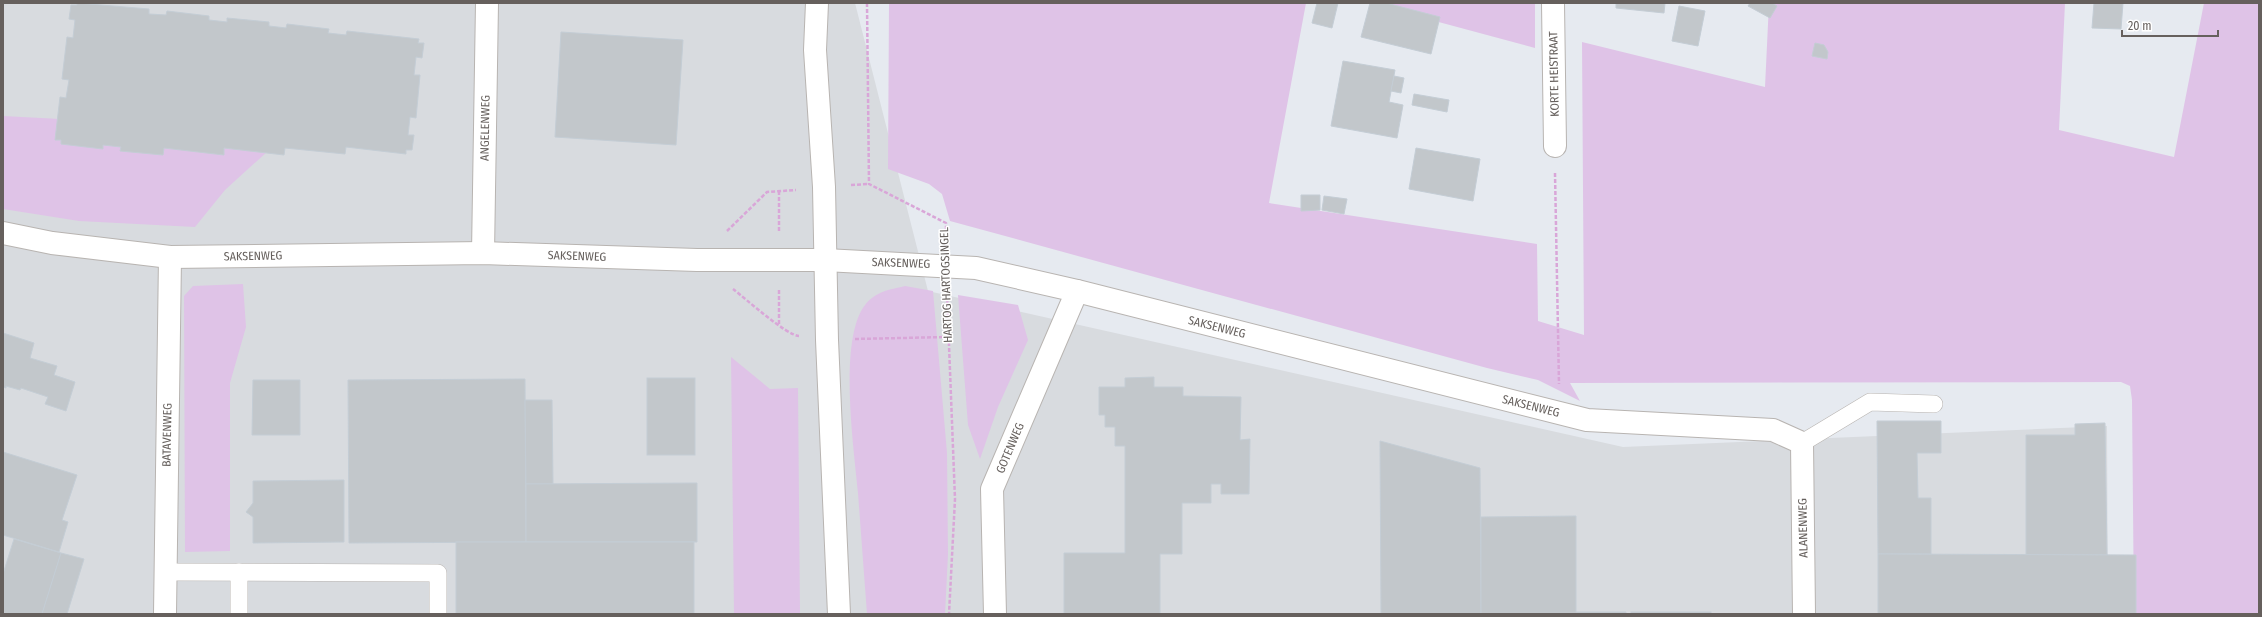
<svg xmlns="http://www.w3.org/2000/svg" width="2262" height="617" viewBox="0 0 2262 617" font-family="'Fira Sans Condensed',sans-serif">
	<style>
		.industrial { fill: #d8dbdf }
		.green { fill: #dfc3e7 }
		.building { fill: #c2c7cb; stroke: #c4cdd5 }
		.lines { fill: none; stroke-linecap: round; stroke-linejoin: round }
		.service-casing { stroke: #b8b4b1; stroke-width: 18 }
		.minor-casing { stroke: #b8b4b1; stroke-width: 24 }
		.tertiary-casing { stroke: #b8b4b1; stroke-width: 24 }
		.path { stroke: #d9a6d8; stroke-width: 2.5; stroke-dasharray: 4 2; stroke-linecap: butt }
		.service { stroke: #fff; stroke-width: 17 }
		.minor { stroke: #fff; stroke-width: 22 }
		.tertiary { stroke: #fff; stroke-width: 22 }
		.labels { text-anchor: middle; stroke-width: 3; stroke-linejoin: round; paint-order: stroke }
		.street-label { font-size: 12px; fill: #66605d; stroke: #fff }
	</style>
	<rect width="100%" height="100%" fill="#e6eaf0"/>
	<polygon class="industrial" points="3,3 855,3 928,291 1623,447 2107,426 2108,614 3,614"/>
	<g class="green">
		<polygon points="889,3 1306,3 1269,203 1537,244 1538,321 1584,335 1582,42 1765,87 1769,3 2065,3 2059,130 2174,157 2204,3 2259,3 2259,614 2134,614 2132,400 2130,386 2121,382 1570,383 1580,401 1538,380 1487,368 950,221 942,194 929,184 888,169"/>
		<polygon points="1368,3 1535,3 1535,48"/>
		<polygon points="3,116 290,131 225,190 195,227 79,221 3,209"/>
		<polygon points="243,284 246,327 230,383 230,551 185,552 184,296 193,286"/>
		<path d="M905,286L933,291L947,453L948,554L945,614H867C864,574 861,533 858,493C854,449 838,340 865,305C876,291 889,290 905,286Z"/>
		<polygon points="958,295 1018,305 1028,340 998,407 980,459 968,425"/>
		<polygon points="731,357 770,389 798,388 800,614 734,614"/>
	</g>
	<g class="building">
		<polygon points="77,3 149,9 149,14 166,15 167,11 209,16 209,20 227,22 227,18 269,22 269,26 286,28 287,24 329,29 328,33 346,35 347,31 419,39 418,43 424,43 422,58 416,57 414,75 420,75 416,118 410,117 408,135 414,135 412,150 406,150 406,154 346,147 345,154 285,148 284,155 224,148 224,155 164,148 163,155 120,151 121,147 103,145 103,149 61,144 61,140 55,140 60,97 66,98 69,80 62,79 67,37 73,38 75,20 69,19 71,5 77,5"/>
		<polygon points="1317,3 1338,3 1332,28 1312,23"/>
		<polygon points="1370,3 1386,3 1440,17 1431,54 1361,37"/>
		<polygon points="1616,3 1665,3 1664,13 1616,8"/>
		<polygon points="1750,3 1772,3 1777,6 1770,18 1748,6"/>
		<polygon points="2094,3 2123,3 2121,29 2092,28"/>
		<polygon points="1679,6 1705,11 1698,46 1672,41"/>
		<polygon points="561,32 683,40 676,145 555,137"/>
		<polygon points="1815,43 1824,45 1828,52 1827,59 1812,56"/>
		<polygon points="1343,61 1395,70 1389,102 1403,105 1397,138 1331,126"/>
		<polygon points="1394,76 1404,78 1401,93 1391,91"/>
		<polygon points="1414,94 1449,100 1447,112 1412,105"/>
		<polygon points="1416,148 1480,159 1473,201 1409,189"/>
		<polygon points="1301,195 1320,195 1320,210 1301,211"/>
		<polygon points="1324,196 1347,199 1344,214 1322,210"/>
		<polygon points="3,333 34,343 30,358 57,366 54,375 75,382 66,411 45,404 48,397 21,388 20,390 6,386 6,388 3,387"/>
		<polygon points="1154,377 1154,387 1183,387 1183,396 1241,397 1240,440 1250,439 1249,494 1221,494 1221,484 1211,484 1211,503 1182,503 1182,554 1160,554 1160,614 1064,614 1064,553 1125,553 1125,446 1115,446 1115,427 1105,427 1105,415 1099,415 1099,387 1125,387 1125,378"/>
		<rect x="647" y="378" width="48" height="77"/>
		<polygon points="525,379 526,542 349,543 348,380"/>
		<polygon points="253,380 300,380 300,435 252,435"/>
		<polygon points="525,400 552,400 553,484 526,484"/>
		<polygon points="1877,421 1941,421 1941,453 1917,453 1918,498 1931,498 1931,554 1878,554"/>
		<polygon points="2105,423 2107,555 2026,555 2026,435 2075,435 2075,424"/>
		<polygon points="1380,441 1480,468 1481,614 1381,614"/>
		<polygon points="3,452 77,475 62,520 68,522 59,552 3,535"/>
		<polygon points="344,480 344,542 253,543 253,517 246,512 253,503 253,481"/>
		<polygon points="697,483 697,542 526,542 526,484"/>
		<polygon points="1576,516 1576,612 1626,612 1626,614 1481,614 1481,517"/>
		<polygon points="14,539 61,553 42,614 3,614 3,574"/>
		<rect x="456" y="542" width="238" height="72"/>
		<polygon points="61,553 84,559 67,614 42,614"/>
		<polygon points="1878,554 2136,555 2136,614 1878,614"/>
		<rect x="1631" y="612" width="80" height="2"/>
	</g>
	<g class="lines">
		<defs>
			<g id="service">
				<polyline points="1802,443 1870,402 1934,404"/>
				<polyline points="165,572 438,573 438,614"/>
				<polyline points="239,572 239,614"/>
			</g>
			<g id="minor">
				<polyline points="1553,3 1555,146"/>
				<polyline points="3,233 52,243 170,257 483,253 697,260 825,260 976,268 1077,291 1587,420 1773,430 1802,443 1804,614"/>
				<polyline points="483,253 487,3"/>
				<polyline points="165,614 170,257"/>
				<polyline points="995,614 992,489 1077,291"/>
			</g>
			<polyline id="tertiary" points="817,3 815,50 824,187 827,340 839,614"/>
		</defs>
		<use href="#service" class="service-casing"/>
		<use href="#minor" class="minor-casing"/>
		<use href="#tertiary" class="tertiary-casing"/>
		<g class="path">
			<polyline points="867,3 869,184 946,223 946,239"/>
			<polyline points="1555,173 1559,384"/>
			<polyline points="851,185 869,184"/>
			<polyline points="779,191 779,233"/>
			<polyline points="727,231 767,192 796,190"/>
			<path d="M733,289C746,299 786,335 799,336"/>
			<polyline points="947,294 955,499 949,614"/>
			<polyline points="779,324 779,288"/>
			<polyline points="855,339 948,337"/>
		</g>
		<use href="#service" class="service"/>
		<use href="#minor" class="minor"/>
		<use href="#tertiary" class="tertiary"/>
	</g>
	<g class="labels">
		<g class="street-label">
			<text transform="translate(1554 74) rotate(-91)" y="4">KORTE HEISTRAAT</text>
			<text transform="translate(485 128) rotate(-89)" y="4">ANGELENWEG</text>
			<text transform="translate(253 256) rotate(-1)" y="4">SAKSENWEG</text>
			<text transform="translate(577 256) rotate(2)" y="4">SAKSENWEG</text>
			<text transform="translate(901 263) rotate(2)" y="4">SAKSENWEG</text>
			<text transform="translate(946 285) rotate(-92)" y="4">HARTOG HARTOGSINGEL</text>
			<text transform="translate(1217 327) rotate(14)" y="4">SAKSENWEG</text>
			<text transform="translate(1531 406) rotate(14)" y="4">SAKSENWEG</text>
			<text transform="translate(167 435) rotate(-89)" y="4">BATAVENWEG</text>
			<text transform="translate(1010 448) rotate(-67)" y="4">GOTENWEG</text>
			<text transform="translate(1803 528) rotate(-91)" y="4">ALANENWEG</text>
		</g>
	</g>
	<rect width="2262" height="617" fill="none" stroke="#66605d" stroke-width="8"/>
	<path d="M2122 30v6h96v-6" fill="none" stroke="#66605d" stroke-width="2"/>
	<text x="2128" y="30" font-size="12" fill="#66605d" stroke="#ffffff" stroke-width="3" paint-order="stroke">20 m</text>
</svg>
